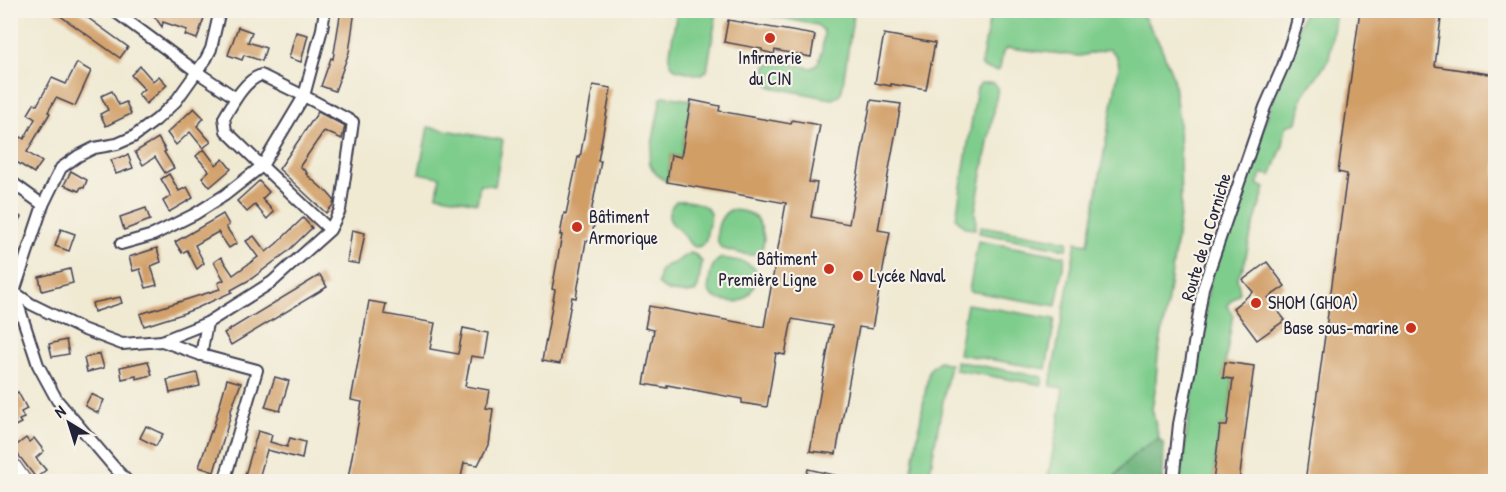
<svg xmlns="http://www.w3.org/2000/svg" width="1506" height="492" viewBox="0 0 1506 492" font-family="'Patrick Hand',sans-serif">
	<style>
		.green { fill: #7fcd8d; stroke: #507864; stroke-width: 1.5 }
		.forest { fill: #67b078; stroke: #44695a; stroke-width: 1.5 }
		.building { fill: #d19e66 }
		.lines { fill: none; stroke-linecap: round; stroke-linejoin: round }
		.minor-casing { stroke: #414052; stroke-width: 14 }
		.tertiary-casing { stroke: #414052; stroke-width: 16 }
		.minor { stroke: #fff; stroke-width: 10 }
		.tertiary { stroke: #fff; stroke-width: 14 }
		.poi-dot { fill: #c8321e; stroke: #f7f3e8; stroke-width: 2 }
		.labels { text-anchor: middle; stroke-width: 4.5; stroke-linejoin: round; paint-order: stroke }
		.poi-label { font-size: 18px; fill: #22223b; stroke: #f7f3e8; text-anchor: start }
		.street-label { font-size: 18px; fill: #22223b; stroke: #f7f3e8 }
	</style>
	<rect width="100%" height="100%" fill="#f7f3e8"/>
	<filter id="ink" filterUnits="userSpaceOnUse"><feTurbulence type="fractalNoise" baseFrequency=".0167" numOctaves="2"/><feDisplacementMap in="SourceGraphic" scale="12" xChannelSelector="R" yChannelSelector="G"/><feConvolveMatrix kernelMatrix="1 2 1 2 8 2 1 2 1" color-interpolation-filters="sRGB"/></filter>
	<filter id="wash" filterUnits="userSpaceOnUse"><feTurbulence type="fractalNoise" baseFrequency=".008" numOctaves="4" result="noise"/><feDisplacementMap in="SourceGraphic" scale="24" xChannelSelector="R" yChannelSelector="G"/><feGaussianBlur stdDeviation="1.35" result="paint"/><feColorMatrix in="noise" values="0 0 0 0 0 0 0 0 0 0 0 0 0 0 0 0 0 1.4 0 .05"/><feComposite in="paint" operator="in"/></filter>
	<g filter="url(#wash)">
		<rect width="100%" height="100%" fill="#f0ead3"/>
		<g class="green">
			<polygon points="677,11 717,11 707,71 699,75 675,69 671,64 669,58"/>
			<path d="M746,11H854L842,90L839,96L832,99L771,87C763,80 764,76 766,66C778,58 798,66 812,68C823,63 822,45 824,34L823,30L817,25Z"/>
			<path d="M991,11H1137L1144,17L1160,44L1173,77L1179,122L1181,208L1167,306L1158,355L1155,391L1152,409L1159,439C1137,449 1125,462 1112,481H1047L1059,421L1063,388L1050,386L1076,242L1088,244L1119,67C1118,58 1116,54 1109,49L1080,56L1008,48L1003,52L1000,68L997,71L984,68L981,64Z"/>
			<path d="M1304,11H1336L1329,59L1302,97L1297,123L1286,126L1283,145L1271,176L1262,173L1257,184L1265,188L1251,234L1244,265L1237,278L1240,292C1236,298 1230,300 1227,306L1233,315L1223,377L1233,379L1227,426H1220L1213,481L1179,482L1210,280Z"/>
			<polygon points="981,83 994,83 998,88 975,212 976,220 975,229 965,228 956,218 977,88"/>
			<path d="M664,96L691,100L681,157L671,155L667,182C657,176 652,171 649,161L661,98Z"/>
			<polygon points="428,127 503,140 495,186 480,184 477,203 437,195 440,177 419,173"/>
			<path d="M676,201C686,200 707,202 710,214C711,219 708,227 707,232C707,237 706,242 702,245C691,252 687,238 681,232C678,228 673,226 671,222C666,215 671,206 676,201Z"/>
			<path d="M730,210C736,210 743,211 749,213C764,220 772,253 751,255C743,255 730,250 722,249C712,238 718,217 730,210Z"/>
			<polygon points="981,226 1068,241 1067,249 979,233"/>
			<polygon points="978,241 1065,256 1056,306 969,291"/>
			<path d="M691,253L696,255L702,262L698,287L695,292C683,294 667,294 658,284L660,271L667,265C677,264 681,256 691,253Z"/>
			<path d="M722,258C731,260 743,260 750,265C764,272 752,295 742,300C737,303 733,302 728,301C718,300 713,298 708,290C710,278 709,263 722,258Z"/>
			<polygon points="967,304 1055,319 1046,369 958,354"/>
			<polygon points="939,361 950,364 928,481 910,481 929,370"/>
			<polygon points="956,361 1043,377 1042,385 955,370"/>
		</g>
		<path class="forest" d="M1159,439L1164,444L1163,481H1112C1125,462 1137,449 1159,439Z"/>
		<g id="blocks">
			<g class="building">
				<polygon points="52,10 77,10 128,47 120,58"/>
				<polygon points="150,10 173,10 191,17 193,11 205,15 197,39 185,35 187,30 163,22 162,27"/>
				<polygon points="341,10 355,10 349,52 335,91 321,86 331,58 333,59"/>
				<polygon points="1360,10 1442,10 1435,66 1496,75 1496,482 1305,482 1347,174 1338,172"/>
				<polygon points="728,20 815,35 811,57 775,50 774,54 762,51 762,49 724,42"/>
				<polygon points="238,27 252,32 248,42 266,48 262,61 244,55 242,60 228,55"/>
				<polygon points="296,32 308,35 301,62 289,58"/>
				<polygon points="884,34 935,43 926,90 891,84 891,86 875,83"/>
				<polygon points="77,63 91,71 75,106 56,98 48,112 50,113 27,152 42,162 34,173 10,158 10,149 19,136 24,139 35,119 28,114 34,104 37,105 52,78 66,84"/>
				<polygon points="140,66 153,81 159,76 167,85 146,104 138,94 144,89 131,75"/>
				<polygon points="593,85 611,88 598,161 601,161 590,218 595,219 591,241 586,241 576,298 572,297 560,364 542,361 555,290 552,289 562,235 560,235 564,213 566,214 578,157 580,158"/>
				<polygon points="112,91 119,105 126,102 131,114 106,126 100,114 108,110 101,96"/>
				<polygon points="691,100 720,106 719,111 791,124 792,120 820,125 809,182 817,183 811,217 849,224 871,100 901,104 878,230 890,232 872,329 859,327 836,454 810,451 832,326 792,319 785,355 776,353 767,407 742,403 742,399 667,385 667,388 644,384 654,330 645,328 649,306 764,327 786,203 667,182 671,155 681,157"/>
				<polygon points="194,108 204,118 197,126 211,142 203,148 190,132 176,145 167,133"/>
				<polygon points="318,112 345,126 342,139 324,131 300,166 307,173 306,174 323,189 327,192 334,200 333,205 326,213 279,169"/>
				<polygon points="158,138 166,151 164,152 174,168 165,173 155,157 143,165 135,152"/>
				<polygon points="204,149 216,165 223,159 231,169 210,187 202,177 209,171 196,156"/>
				<polygon points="128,155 133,168 116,174 111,160"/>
				<polygon points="71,171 87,180 84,188 81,187 79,191 64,185"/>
				<polygon points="169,174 179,191 187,187 193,198 169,212 163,201 171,196 161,179"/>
				<polygon points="259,181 269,192 262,199 274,212 267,219 255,205 247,212 237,201"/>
				<polygon points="146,208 150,220 124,230 120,217"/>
				<polygon points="10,210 21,217 10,233"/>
				<polygon points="223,214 229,225 226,227 237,243 229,248 218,232 195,245 204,263 197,269 187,250 182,253 175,242"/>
				<polygon points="303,218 312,228 287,252 251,279 231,290 232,292 197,308 179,315 144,326 140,314 220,289 218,283 224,280 214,262 221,257 233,275 258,257 246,241 254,236 266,252 276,244"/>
				<polygon points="61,229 75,234 69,251 55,246"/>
				<polygon points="352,230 365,233 359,264 347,262"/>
				<polygon points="10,247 19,252 10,271"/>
				<polygon points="157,248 161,262 151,266 157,285 146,288 140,269 133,271 129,257"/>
				<polygon points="1267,262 1285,286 1268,298 1285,320 1257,340 1233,308 1253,292 1243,280"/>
				<polygon points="70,269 73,283 42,291 39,277"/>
				<polygon points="320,275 327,287 231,345 224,333"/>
				<polygon points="120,297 122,303 94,312 92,303"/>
				<polygon points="369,301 386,304 384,314 435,323 430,349 458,354 463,328 488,333 484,358 471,356 465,386 489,390 486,408 493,409 488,445 478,465 464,463 460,482 367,482 348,478 362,402 351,400"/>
				<polygon points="66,340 69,354 52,357 49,344"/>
				<polygon points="100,354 104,368 87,372 84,358"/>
				<polygon points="148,361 152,375 136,379 136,376 122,379 120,367"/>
				<polygon points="1225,362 1254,366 1239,482 1213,482 1220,426 1227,426 1233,379 1223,378"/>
				<polygon points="197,373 200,386 170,393 167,380"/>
				<polygon points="275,377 289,381 280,411 265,407"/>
				<polygon points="227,379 241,383 230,413 231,414 214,472 199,467 211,431 212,432"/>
				<polygon points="18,392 27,409 21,412 24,418 19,420 21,423 13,427 10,424 10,398"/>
				<polygon points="91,394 104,400 98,413 85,406"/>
				<polygon points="146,426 163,434 156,446 140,438"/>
				<polygon points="258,431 272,435 270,442 287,447 290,438 305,442 302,459 267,450 258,482 243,482"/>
				<polygon points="26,438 29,442 34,438 44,451 36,458 46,470 36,478 13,448"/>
				<polygon points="808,469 843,477 842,482 805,482"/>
			</g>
		</g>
	</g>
	<g filter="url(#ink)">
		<use href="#blocks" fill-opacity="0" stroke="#414052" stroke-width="1.5"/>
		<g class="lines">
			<defs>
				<g id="minor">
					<polyline points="113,10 197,72 236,98"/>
					<path d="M220,10L211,49L206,59L176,101L156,120L133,137L117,144L94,148L78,156L61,168L43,205L14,292L31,304L82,329L122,344L162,341L207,323L272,282L330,230L340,210L353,122L304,96L261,75C244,81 233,103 224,118L226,131L262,166L330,230"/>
					<polyline points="10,181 43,205"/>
					<polyline points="121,244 153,235 195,214 225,195 262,166 304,96 322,29 325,10"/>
					<polyline points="14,292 38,365 57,400 113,466 128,482"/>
					<polyline points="162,341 201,355 257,370 224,482"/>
					<polyline points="201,355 207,323"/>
					<polyline points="1173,482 1179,424 1190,369 1203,288 1265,107 1283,66 1295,30 1300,10"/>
				</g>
				<polyline id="tertiary" points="10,461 25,482"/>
			</defs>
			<use href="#minor" class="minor-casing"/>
			<use href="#tertiary" class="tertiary-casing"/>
			<use href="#minor" class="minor"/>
			<use href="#tertiary" class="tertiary"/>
		</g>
	</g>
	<g class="poi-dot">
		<circle cx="770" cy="38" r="6"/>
		<circle cx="577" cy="227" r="6"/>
		<circle cx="829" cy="269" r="6"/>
		<circle cx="858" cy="276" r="6"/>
		<circle cx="1256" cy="303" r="6"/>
		<circle cx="1411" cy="328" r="6"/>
	</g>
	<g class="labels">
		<g class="poi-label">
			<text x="770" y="64" text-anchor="middle">Infirmerie<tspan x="770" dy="21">du CIN</tspan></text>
			<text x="589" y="223">Bâtiment<tspan x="589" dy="21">Armorique</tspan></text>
			<text x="817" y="265" text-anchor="end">Bâtiment<tspan x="817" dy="21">Première Ligne</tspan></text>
			<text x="870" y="282">Lycée Naval</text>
			<text x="1268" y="309">SHOM (GHOA)</text>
			<text x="1399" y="334" text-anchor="end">Base sous-marine</text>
		</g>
		<g class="street-label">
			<text transform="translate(1206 237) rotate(-73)" y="6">Route de la Corniche</text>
		</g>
	</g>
	<rect width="1506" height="492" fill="none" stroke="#f7f3e8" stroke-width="36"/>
	<g transform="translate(69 423) rotate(322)" stroke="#f7f3e8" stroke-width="4.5" paint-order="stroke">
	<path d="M0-4.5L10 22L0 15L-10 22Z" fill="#22223b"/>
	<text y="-9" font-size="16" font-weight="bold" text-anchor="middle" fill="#22223b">N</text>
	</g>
</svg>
